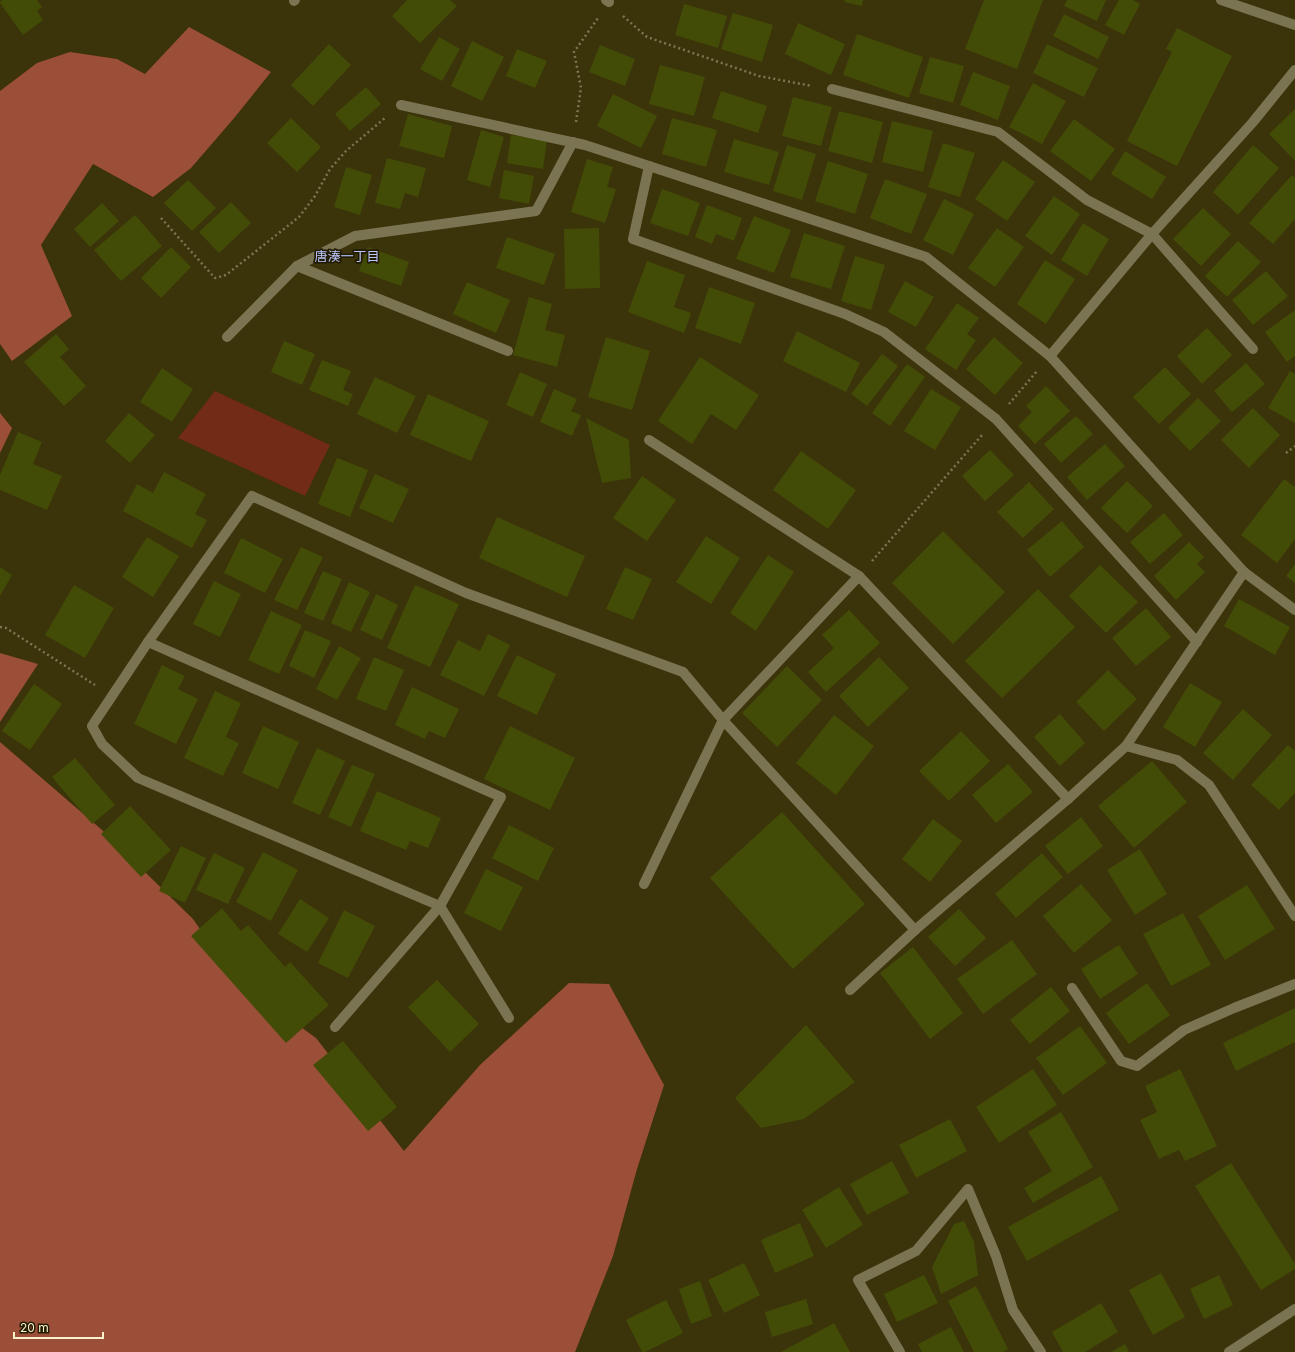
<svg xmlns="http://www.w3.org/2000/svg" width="1295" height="1352" viewBox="0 0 1295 1352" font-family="Inter,'Noto Sans JP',sans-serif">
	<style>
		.green { fill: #722b15 }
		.forest { fill: #9c4f38 }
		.building { fill: #434c07 }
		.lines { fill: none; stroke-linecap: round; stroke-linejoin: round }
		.path { stroke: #7e764f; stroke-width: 2.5; stroke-dasharray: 2 3; stroke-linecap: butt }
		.lane { stroke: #7b7453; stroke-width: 10 }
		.street { stroke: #7b7453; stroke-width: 10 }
		.labels { text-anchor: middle; stroke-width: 3.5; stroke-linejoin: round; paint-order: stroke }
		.neighbourhood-label { font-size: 13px; fill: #bbc4fd; stroke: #211b00 }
	</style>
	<rect width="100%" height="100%" fill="#3b330a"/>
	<polygon class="green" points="215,391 330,445 305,496 178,438"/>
	<g class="forest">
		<polygon points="189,27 271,72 235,117 191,168 153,197 93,164 41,245 72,316 12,361 0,344 0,91 37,63 70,52 117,59 145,74"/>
		<polygon points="0,413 12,428 0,453"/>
		<polygon points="0,653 38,664 0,722"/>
		<polygon points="0,742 102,830 193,919 235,979 316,1038 404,1151 480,1065 569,983 609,984 664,1085 637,1169 613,1256 575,1352 0,1352"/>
	</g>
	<g class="building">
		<polygon points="2,0 37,0 42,7 37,11 43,20 23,35 0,3 0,2"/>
		<polygon points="407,0 450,0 457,6 420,43 392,16"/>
		<polygon points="845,0 863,0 862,6 844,2"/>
		<polygon points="984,0 1043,0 1017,69 965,49"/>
		<polygon points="1067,0 1106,0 1097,21 1064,6"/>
		<polygon points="1119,0 1133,0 1140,4 1124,35 1105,25"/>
		<polygon points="684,4 727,16 718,48 675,35"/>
		<polygon points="733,13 773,25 762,62 721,49"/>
		<polygon points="1064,14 1109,37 1098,59 1053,36"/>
		<polygon points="798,23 845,44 831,75 785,54"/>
		<polygon points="1177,28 1232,56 1177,166 1127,141 1172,52 1166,49"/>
		<polygon points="857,34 923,57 909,98 843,75"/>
		<polygon points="439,37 460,49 442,81 420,69"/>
		<polygon points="472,41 504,57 482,101 451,86"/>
		<polygon points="329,44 351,65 313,106 291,85"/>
		<polygon points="1047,44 1098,68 1084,97 1033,73"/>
		<polygon points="600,45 635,59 625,86 589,72"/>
		<polygon points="517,49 547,61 535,88 506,76"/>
		<polygon points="930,57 964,66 953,103 919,93"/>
		<polygon points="660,65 705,77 694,116 649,104"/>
		<polygon points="973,72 1010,86 998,120 960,105"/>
		<polygon points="1033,83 1066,101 1042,144 1009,127"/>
		<polygon points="366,87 381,104 350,131 335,114"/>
		<polygon points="721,91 767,106 758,133 712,118"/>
		<polygon points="613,94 657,116 641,148 597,126"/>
		<polygon points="793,97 832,107 821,146 782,136"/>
		<polygon points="1295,109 1295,161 1269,134"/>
		<polygon points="839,111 883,122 872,163 828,151"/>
		<polygon points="408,114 452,126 444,158 399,146"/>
		<polygon points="291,118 321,147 297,172 267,143"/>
		<polygon points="672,118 717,130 706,167 662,154"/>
		<polygon points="1074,119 1115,149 1091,181 1050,151"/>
		<polygon points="892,121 933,131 923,172 882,162"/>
		<polygon points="481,130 504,137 490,187 467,180"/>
		<polygon points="511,135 547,140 543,169 507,163"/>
		<polygon points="734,139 779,152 769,185 724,172"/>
		<polygon points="943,143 975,153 960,197 928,187"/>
		<polygon points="787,145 816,154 802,200 773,191"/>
		<polygon points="1253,145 1279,168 1238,215 1213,192"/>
		<polygon points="1125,151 1166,177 1152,199 1111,174"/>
		<polygon points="387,158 426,168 418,197 405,193 400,209 375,203"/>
		<polygon points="587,159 613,167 607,187 616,189 605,223 571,212"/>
		<polygon points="1003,160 1035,182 1007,221 975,199"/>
		<polygon points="828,161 868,174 855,214 815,201"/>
		<polygon points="346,167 372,175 360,215 334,207"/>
		<polygon points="504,170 534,176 529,204 499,198"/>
		<polygon points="1292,175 1295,178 1295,219 1273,244 1249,223"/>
		<polygon points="885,179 927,194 911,234 870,218"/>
		<polygon points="188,180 216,208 192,231 164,203"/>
		<polygon points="662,189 700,203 688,236 650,223"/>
		<polygon points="1054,196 1080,214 1052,255 1025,236"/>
		<polygon points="944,199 974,214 953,255 923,240"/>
		<polygon points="231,202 251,223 219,253 199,232"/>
		<polygon points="102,203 119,221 90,247 74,229"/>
		<polygon points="707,205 742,218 734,241 716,234 712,244 695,237"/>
		<polygon points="1203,208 1231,234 1201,266 1173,239"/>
		<polygon points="135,215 162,246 121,281 94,250"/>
		<polygon points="754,216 791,230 774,273 736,259"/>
		<polygon points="1083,223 1109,239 1087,276 1061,260"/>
		<polygon points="599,228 600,288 565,289 564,229"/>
		<polygon points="997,228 1024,247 995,287 968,268"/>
		<polygon points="804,233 845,246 831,289 790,277"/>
		<polygon points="507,237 555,254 544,285 496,268"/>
		<polygon points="1238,241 1261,262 1227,297 1205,276"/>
		<polygon points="171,247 191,267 161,298 141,278"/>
		<polygon points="368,247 409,262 401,286 359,271"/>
		<polygon points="855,256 885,265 871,310 841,301"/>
		<polygon points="1045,260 1075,279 1046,324 1017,304"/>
		<polygon points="647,261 685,275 674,307 691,313 684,333 628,312"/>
		<polygon points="1266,271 1288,296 1253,325 1232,300"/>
		<polygon points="905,281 934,297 916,327 888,312"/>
		<polygon points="467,282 510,300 496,333 453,314"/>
		<polygon points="709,287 755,303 741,344 695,328"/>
		<polygon points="529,297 552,304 545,330 565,335 557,367 513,355"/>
		<polygon points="957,303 979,318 967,334 976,340 956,370 925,349"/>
		<polygon points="1295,310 1295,356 1287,362 1265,332"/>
		<polygon points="1207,328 1232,355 1202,384 1177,356"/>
		<polygon points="797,331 860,363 846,392 783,361"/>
		<polygon points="56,334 69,349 60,357 86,386 64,406 24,362"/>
		<polygon points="606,337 650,351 632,410 588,397"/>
		<polygon points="994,337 1023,363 995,395 966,369"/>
		<polygon points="284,341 315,354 302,385 271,372"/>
		<polygon points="882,354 898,366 867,406 851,394"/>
		<polygon points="700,357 759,395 736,430 711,414 692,444 658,421"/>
		<polygon points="322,360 351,371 343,390 353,394 348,406 309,390"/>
		<polygon points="1246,363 1265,384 1232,412 1214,391"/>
		<polygon points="907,364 925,377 890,426 872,413"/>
		<polygon points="1165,367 1191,394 1159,424 1133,397"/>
		<polygon points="162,368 193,389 172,422 140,402"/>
		<polygon points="1290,371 1295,374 1295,423 1268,408"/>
		<polygon points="520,372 547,384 533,417 506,405"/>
		<polygon points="375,377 416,396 397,433 357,414"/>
		<polygon points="1046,386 1070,411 1035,444 1018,426 1032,412 1026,406"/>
		<polygon points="554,389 577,399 571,411 581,415 572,436 540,422"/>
		<polygon points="931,389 961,407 935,450 904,431"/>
		<polygon points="428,394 489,421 471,461 410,435"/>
		<polygon points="1198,398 1221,421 1190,451 1168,428"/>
		<polygon points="1253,408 1280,435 1249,468 1221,440"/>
		<polygon points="129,413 155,435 130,463 105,441"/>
		<polygon points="1076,416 1093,434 1061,463 1044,444"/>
		<polygon points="586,418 629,440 631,478 602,483"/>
		<polygon points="18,432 42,442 33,464 62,476 47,510 0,490 0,475"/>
		<polygon points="1105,444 1125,466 1087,500 1067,477"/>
		<polygon points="990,450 1014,475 985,501 962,476"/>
		<polygon points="801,451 856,490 828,529 773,490"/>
		<polygon points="337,458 368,470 350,517 318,504"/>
		<polygon points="164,472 206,494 195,514 207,520 192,548 123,511 137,484 153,493"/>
		<polygon points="375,474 409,489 393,523 359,508"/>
		<polygon points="642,476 676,500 647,541 613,518"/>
		<polygon points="1284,479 1295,487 1295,539 1277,563 1241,535"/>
		<polygon points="1127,481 1153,506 1127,533 1101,508"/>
		<polygon points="1029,482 1054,509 1023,538 997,512"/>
		<polygon points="1164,513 1183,535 1150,564 1130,542"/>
		<polygon points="497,517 585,556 567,597 479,558"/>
		<polygon points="1062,521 1084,547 1050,577 1027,550"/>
		<polygon points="943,531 1005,592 953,644 892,583"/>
		<polygon points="706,536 740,558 711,604 676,582"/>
		<polygon points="147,537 179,556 153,597 122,577"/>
		<polygon points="241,538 283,559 265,593 224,573"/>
		<polygon points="1189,542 1204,557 1197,564 1205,572 1176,600 1154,576"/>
		<polygon points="301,547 323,557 297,610 274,600"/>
		<polygon points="768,555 794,572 756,631 730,613"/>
		<polygon points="1295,564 1295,583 1286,576"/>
		<polygon points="1100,565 1138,602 1106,633 1069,596"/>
		<polygon points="0,567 12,575 0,596"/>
		<polygon points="625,567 652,579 633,620 606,609"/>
		<polygon points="323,571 342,579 323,621 304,613"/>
		<polygon points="214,581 241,594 220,637 193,624"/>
		<polygon points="349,582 370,592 351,632 331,623"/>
		<polygon points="74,585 114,608 85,658 45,635"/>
		<polygon points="415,585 459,604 430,667 387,648"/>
		<polygon points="1038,589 1075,627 1002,698 965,661"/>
		<polygon points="376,594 398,605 382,640 360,630"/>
		<polygon points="1239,599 1290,627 1275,655 1224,626"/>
		<polygon points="1146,608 1171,637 1136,666 1112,638"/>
		<polygon points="849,610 880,643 826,692 808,672 834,648 822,635"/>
		<polygon points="271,611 302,625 279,674 248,660"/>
		<polygon points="305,630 331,641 314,678 289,666"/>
		<polygon points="488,634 510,645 484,696 440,675 458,640 480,651"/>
		<polygon points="339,646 361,658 337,700 316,689"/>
		<polygon points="517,655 556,674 537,715 497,696"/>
		<polygon points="374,657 404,670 386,711 356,699"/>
		<polygon points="879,657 909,688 868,727 839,696"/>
		<polygon points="162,665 185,676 178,689 198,699 176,744 134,724"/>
		<polygon points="787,666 822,700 777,747 742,713"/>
		<polygon points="1108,670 1137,699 1104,731 1076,702"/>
		<polygon points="1190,683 1222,702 1195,747 1163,727"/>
		<polygon points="34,684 62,704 30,750 2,731"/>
		<polygon points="412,687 459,709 445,738 429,731 425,739 395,725"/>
		<polygon points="215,691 241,703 226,737 239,743 223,776 184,758"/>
		<polygon points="1243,709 1272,735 1233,780 1203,753"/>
		<polygon points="1060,714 1085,743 1060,766 1034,737"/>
		<polygon points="834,715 874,746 836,795 796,763"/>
		<polygon points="263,726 299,742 278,789 242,773"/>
		<polygon points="510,726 575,758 550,810 484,779"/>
		<polygon points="961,731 990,761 949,801 919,771"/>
		<polygon points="1288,745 1295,751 1295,793 1279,810 1251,785"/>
		<polygon points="317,748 345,761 320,815 292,803"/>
		<polygon points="75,758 115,805 92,824 52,777"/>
		<polygon points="1152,761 1187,802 1134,848 1098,806"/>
		<polygon points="1008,764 1033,792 996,823 972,795"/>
		<polygon points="352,765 375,774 351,827 328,817"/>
		<polygon points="377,791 441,818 428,848 410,841 406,850 360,831"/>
		<polygon points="130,806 171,850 141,877 101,834"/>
		<polygon points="782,812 865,904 793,969 710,878"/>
		<polygon points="1081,817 1103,846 1068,874 1045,846"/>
		<polygon points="933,819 962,841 930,882 902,859"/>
		<polygon points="509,825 554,848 538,881 492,858"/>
		<polygon points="181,846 206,858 185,903 159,891"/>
		<polygon points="1140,849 1167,894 1135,915 1107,870"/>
		<polygon points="263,852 298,870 271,921 236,902"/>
		<polygon points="214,853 245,868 228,904 196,890"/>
		<polygon points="1042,853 1063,877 1016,918 995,894"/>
		<polygon points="486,869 523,887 501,931 464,913"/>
		<polygon points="1081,884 1112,920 1074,953 1043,916"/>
		<polygon points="1247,885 1275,929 1225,960 1198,916"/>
		<polygon points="300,899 329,918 307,952 278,934"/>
		<polygon points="222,908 241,931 248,925 285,967 290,962 329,1005 286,1043 191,936"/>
		<polygon points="959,909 986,938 955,966 928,937"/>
		<polygon points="344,910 375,926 348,978 318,963"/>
		<polygon points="1183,913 1211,965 1171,986 1143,934"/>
		<polygon points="1012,940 1037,974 983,1014 957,979"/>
		<polygon points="1119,945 1138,974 1100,999 1081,969"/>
		<polygon points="913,947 963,1013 930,1039 880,973"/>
		<polygon points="437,980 479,1024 450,1052 408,1007"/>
		<polygon points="1147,983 1170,1015 1129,1044 1106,1013"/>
		<polygon points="1051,987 1070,1011 1030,1044 1010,1020"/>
		<polygon points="1295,1008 1295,1042 1236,1071 1223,1043"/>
		<polygon points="806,1025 855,1082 804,1119 761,1128 735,1098"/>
		<polygon points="1080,1026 1107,1063 1063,1095 1036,1058"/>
		<polygon points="343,1041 397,1107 368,1131 313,1065"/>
		<polygon points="1033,1069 1057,1105 999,1143 976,1107"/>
		<polygon points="1180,1069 1217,1146 1185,1161 1179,1150 1159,1159 1140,1120 1157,1112 1145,1086"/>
		<polygon points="1061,1112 1093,1167 1033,1203 1024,1188 1052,1171 1028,1132"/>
		<polygon points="950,1119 967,1151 916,1178 899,1145"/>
		<polygon points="892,1161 909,1193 867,1215 850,1184"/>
		<polygon points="1231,1163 1295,1264 1295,1269 1261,1290 1195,1186"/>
		<polygon points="1101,1176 1119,1210 1027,1261 1008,1227"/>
		<polygon points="839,1187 863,1225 826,1248 802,1210"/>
		<polygon points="964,1221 974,1242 978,1275 941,1294 932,1267 954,1224"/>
		<polygon points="800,1223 814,1256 775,1273 761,1240"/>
		<polygon points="744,1263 760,1295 724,1313 708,1280"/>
		<polygon points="1161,1273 1185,1317 1153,1335 1129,1290"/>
		<polygon points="924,1275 938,1303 897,1322 884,1294"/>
		<polygon points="1219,1275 1233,1305 1204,1319 1190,1289"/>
		<polygon points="700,1281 712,1316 691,1324 679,1289"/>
		<polygon points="976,1286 1008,1349 1003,1352 974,1352 948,1301"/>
		<polygon points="806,1299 813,1324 772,1337 765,1312"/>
		<polygon points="666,1300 683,1333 645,1352 642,1352 626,1320"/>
		<polygon points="1101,1303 1118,1332 1085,1352 1063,1352 1052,1332"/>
		<polygon points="834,1323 850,1352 781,1352"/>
		<polygon points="951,1327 964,1352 922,1352 918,1344"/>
		<polygon points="1125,1344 1129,1352 1111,1352"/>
	</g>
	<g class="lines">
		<g class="path">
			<polyline points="623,16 647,37 759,76 812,86"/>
			<polyline points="576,122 581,88 574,52 598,18"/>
			<polyline points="161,218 215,278 226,275 299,217 315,196 330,169 346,151 385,118"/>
			<polyline points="1009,404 1037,371"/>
			<polyline points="1286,453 1295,446"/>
			<polyline points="872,561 982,435"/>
			<polyline points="0,627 6,628 95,685"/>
		</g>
		<polyline class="lane" points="644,884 723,720"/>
		<g class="street">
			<polyline points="606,0 609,2"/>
			<polyline points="1221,0 1295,25"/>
			<polyline points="294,1 295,0"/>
			<polyline points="832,89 998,132 1087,200 1152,234 1253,349"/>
			<polyline points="401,105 585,145 926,257 1050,356 1244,572 1295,610"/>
			<polyline points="649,166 633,239 845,314 884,332 996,419 1197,642"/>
			<polyline points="297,266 508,351"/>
			<polyline points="227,337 297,266 355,236 536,211 573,142"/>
			<polyline points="1050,356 1152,234 1253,122 1295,70"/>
			<polyline points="649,440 859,576 1068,799"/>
			<polyline points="148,642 501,797 440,906 335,1027"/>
			<polyline points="723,720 859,576"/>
			<polyline points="1126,746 1177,760 1209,785 1295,916"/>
			<polyline points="1072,988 1121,1061 1137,1066 1184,1030 1234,1008 1295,984"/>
			<polyline points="850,990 915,930 1068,799 1126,746 1244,572"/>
			<polyline points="509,1018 440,906 138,778 102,744 92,726 148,642 252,496 466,593 683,672 723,720 915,930"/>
			<polyline points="900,1352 858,1280 916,1251 968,1189 996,1256 1013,1310 1041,1352"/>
			<polyline points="1229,1352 1295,1309"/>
		</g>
	</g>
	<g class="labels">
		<g class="neighbourhood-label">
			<text x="347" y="261">唐湊一丁目</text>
		</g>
	</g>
	<path d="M14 1332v6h89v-6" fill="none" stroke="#f9f2cd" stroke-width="2"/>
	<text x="20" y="1332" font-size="12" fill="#f9f2cd" stroke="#211b00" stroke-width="3" paint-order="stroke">20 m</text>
</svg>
